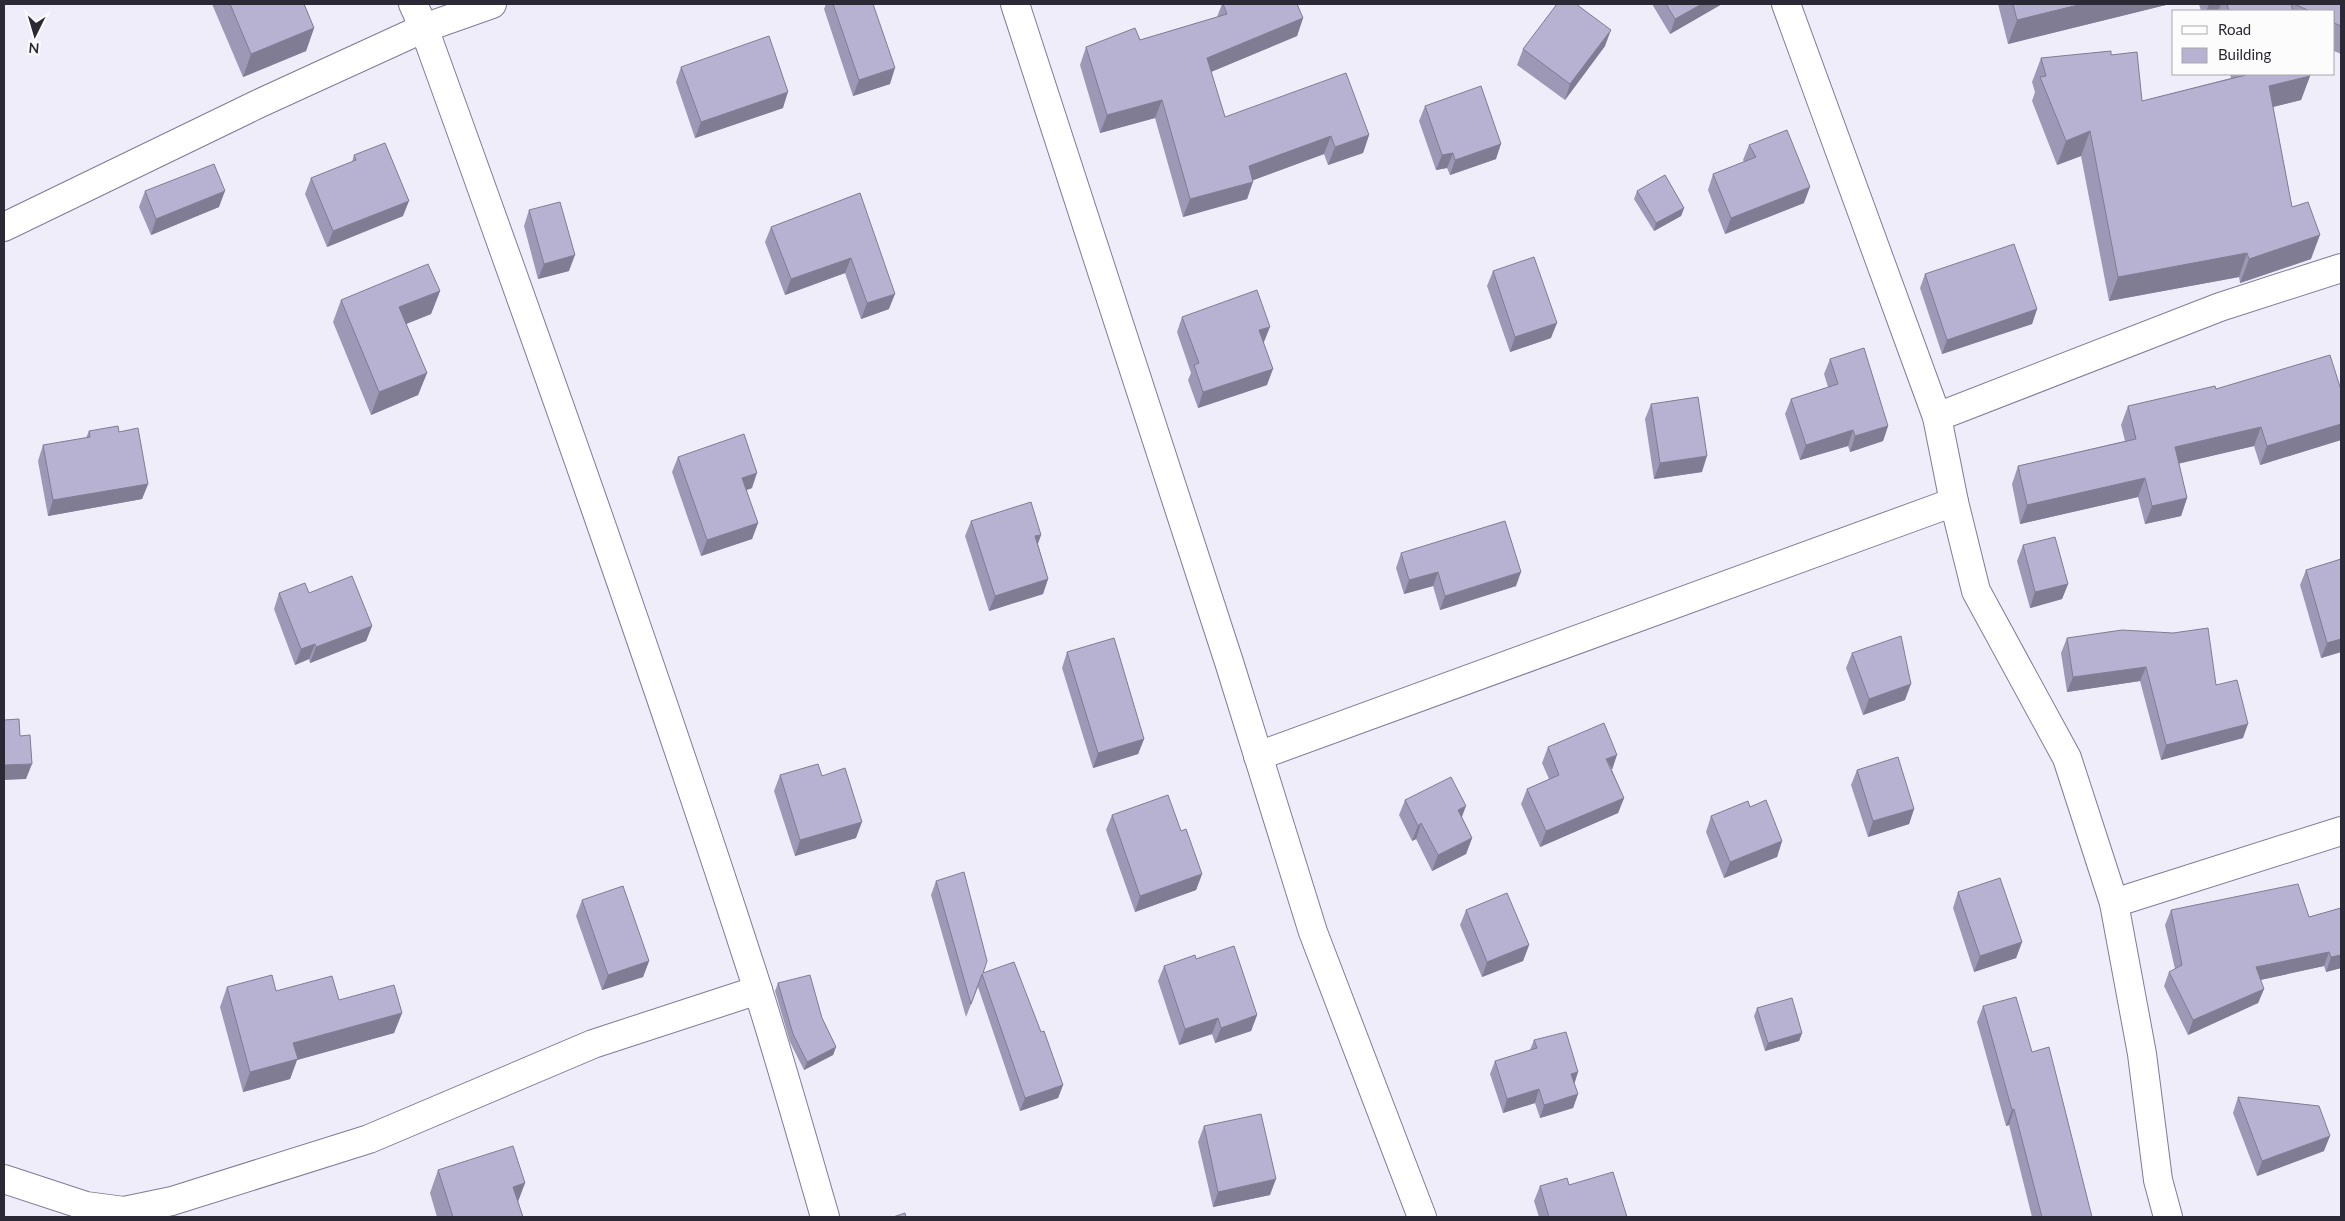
<svg xmlns="http://www.w3.org/2000/svg" width="2345" height="1221" viewBox="0 0 2345 1221" font-family="Lato,sans-serif">
	<style>
		.lines { fill: none; stroke-linecap: round; stroke-linejoin: round }
		.minor-casing { stroke: #817a9a; stroke-width: 30 }
		.minor { stroke: #fff; stroke-width: 28 }
		.wall { fill: #9d98b5 }
		.shaded-wall { fill: #807c93 }
		.building { fill: #b7b1d2; stroke: #807c93 }
	</style>
	<rect width="100%" height="100%" fill="#f0edfb"/>
	<g class="lines">
		<defs>
			<g id="minor">
				<path d="M413,4L424,28C539,346 653,665 757,987C781,1063 803,1141 825,1217"/>
				<polyline points="1015,4 1229,662 1313,932 1422,1217"/>
				<polyline points="1786,4 1937,417 1954,502 1976,591 2067,758 2114,903 2142,1054 2158,1180 2168,1217"/>
				<polyline points="4,227 258,104 424,28 492,4"/>
				<polyline points="1937,417 2220,307 2341,268"/>
				<polyline points="1258,756 1954,502"/>
				<polyline points="2114,903 2341,831"/>
				<polyline points="4,1179 86,1206 124,1211 172,1201 369,1139 593,1044 758,990"/>
			</g>
		</defs>
		<use href="#minor" class="minor-casing"/>
		<use href="#minor" class="minor"/>
	</g>
	<g class="wall">
		<polygon points="212,4 304,4 314,28 306,51 243,77"/>
		<polygon points="826,4 873,4 890,84 853,96 824,9"/>
		<polygon points="1222,4 1297,4 1303,18 1297,36 1211,72 1225,117 1369,135 1363,153 1328,165 1324,154 1253,180 1247,199 1183,217 1155,118 1100,133 1080,65 1086,47 1140,40 1217,17"/>
		<polygon points="1652,4 1722,4 1670,34"/>
		<polygon points="1998,4 2170,4 2008,44"/>
		<polygon points="2199,4 2341,4 2341,54 2334,51 2334,11 2201,11"/>
		<polygon points="1605,46 1565,100 1517,65 1523,49"/>
		<polygon points="2111,55 2142,101 2231,78 2230,74 2309,74 2310,76 2301,100 2273,107 2292,207 2311,259 2240,283 2239,277 2109,301 2081,156 2057,165 2032,101 2035,92 2032,82 2041,58"/>
		<polygon points="681,67 783,108 695,138 676,82"/>
		<polygon points="1425,106 1496,159 1450,175 1447,168 1436,170 1419,121"/>
		<polygon points="1749,145 1804,203 1725,234 1708,190 1713,174 1744,162 1743,160"/>
		<polygon points="354,155 403,216 327,247 305,194 311,178 352,162"/>
		<polygon points="145,191 219,207 151,235 139,207"/>
		<polygon points="1637,191 1684,208 1681,216 1654,231 1634,199"/>
		<polygon points="860,193 889,309 861,319 845,273 785,295 765,242 771,227"/>
		<polygon points="529,210 569,271 538,279 524,226"/>
		<polygon points="1493,271 1551,338 1510,352 1487,286"/>
		<polygon points="1925,274 2037,309 2032,324 1942,354 1920,288"/>
		<polygon points="440,291 431,314 406,324 427,373 418,395 371,415 333,322 341,300"/>
		<polygon points="1182,317 1264,342 1264,343 1267,385 1198,408 1188,380 1191,373 1177,332"/>
		<polygon points="1830,359 1888,426 1883,441 1850,452 1848,446 1800,460 1785,414 1791,399 1828,387 1824,374"/>
		<polygon points="2216,389 2341,390 2341,440 2260,465 2254,446 2179,463 2187,498 2181,516 2145,524 2138,497 2020,524 2012,484 2018,466 2125,441 2121,425 2128,406"/>
		<polygon points="1651,404 1702,472 1654,479 1645,419"/>
		<polygon points="89,431 119,432 148,484 142,499 48,516 38,461 43,445 86,438"/>
		<polygon points="678,457 752,488 746,490 758,523 752,539 701,556 672,472"/>
		<polygon points="971,521 1041,535 1038,544 1048,579 1043,594 989,611 965,536"/>
		<polygon points="2023,545 2068,584 2062,599 2030,608 2017,561"/>
		<polygon points="1401,553 1516,586 1440,610 1433,586 1404,594 1396,568"/>
		<polygon points="2341,559 2341,652 2321,658 2300,585 2306,570"/>
		<polygon points="279,593 309,593 372,626 366,641 310,663 309,659 295,665 274,609"/>
		<polygon points="2067,638 2216,685 2243,738 2161,760 2140,681 2067,692 2061,653"/>
		<polygon points="1067,652 1144,739 1138,754 1093,768 1062,668"/>
		<polygon points="1852,653 1905,700 1863,715 1846,668"/>
		<polygon points="1548,747 1612,770 1624,798 1618,813 1540,847 1521,804 1527,789 1549,779 1542,763"/>
		<polygon points="1857,770 1914,809 1909,824 1868,837 1851,785"/>
		<polygon points="780,775 822,776 856,838 795,856 774,791"/>
		<polygon points="1405,800 1462,817 1472,838 1466,854 1432,871 1416,839 1412,841 1399,815"/>
		<polygon points="1750,807 1782,841 1777,857 1724,878 1706,832 1711,816"/>
		<polygon points="1112,815 1181,831 1202,874 1196,890 1135,912 1106,830"/>
		<polygon points="936,881 983,972 1041,1032 1063,1085 1058,1098 1020,1111 978,987 966,1017 931,895"/>
		<polygon points="1958,892 2022,942 2016,958 1974,972 1953,908"/>
		<polygon points="582,900 649,961 643,977 602,990 576,916"/>
		<polygon points="2341,908 2341,968 2326,972 2324,966 2260,980 2264,989 2258,1003 2188,1035 2164,986 2169,972 2175,969 2165,925 2171,910 2309,917"/>
		<polygon points="1466,910 1529,945 1523,961 1482,977 1460,925"/>
		<polygon points="1196,959 1257,1015 1251,1031 1215,1043 1212,1034 1179,1045 1158,981 1164,966"/>
		<polygon points="778,983 822,1018 836,1047 833,1055 804,1070 790,1042 775,991"/>
		<polygon points="227,987 276,991 339,1000 402,1013 394,1033 297,1060 290,1079 243,1092 220,1007"/>
		<polygon points="1983,1006 2032,1052 2092,1217 2032,1217 2009,1125 2006,1126 1977,1022"/>
		<polygon points="1757,1008 1802,1033 1799,1041 1765,1051 1754,1016"/>
		<polygon points="1534,1040 1578,1072 1574,1083 1578,1094 1573,1108 1540,1118 1535,1103 1503,1113 1490,1074 1495,1061 1530,1050"/>
		<polygon points="2238,1097 2324,1151 2257,1176 2233,1113"/>
		<polygon points="1204,1126 1270,1195 1213,1207 1198,1142"/>
		<polygon points="438,1170 525,1183 518,1202 523,1217 437,1217 430,1193"/>
		<polygon points="1569,1185 1627,1217 1539,1217 1534,1201 1540,1186"/>
	</g>
	<g class="shaded-wall">
		<polygon points="1702,4 1722,4 1670,34 1675,19"/>
		<polygon points="2082,4 2170,4 2008,44 2017,20"/>
		<polygon points="2209,4 2221,4 2218,11 2206,11"/>
		<polygon points="1303,18 1297,36 1201,76 1207,58"/>
		<polygon points="314,28 306,51 243,77 251,54"/>
		<polygon points="1611,30 1605,46 1565,100 1570,84"/>
		<polygon points="895,68 890,84 853,96 859,80"/>
		<polygon points="2310,76 2301,100 2260,110 2269,86"/>
		<polygon points="788,92 783,108 695,138 701,122"/>
		<polygon points="1162,100 1155,118 1100,133 1107,115"/>
		<polygon points="2090,131 2081,156 2057,165 2066,141"/>
		<polygon points="1369,135 1363,153 1328,165 1335,147"/>
		<polygon points="1331,136 1324,154 1243,184 1249,166"/>
		<polygon points="1501,144 1496,159 1450,175 1455,160"/>
		<polygon points="1453,153 1447,168 1436,170 1442,155"/>
		<polygon points="1253,182 1247,199 1183,217 1190,199"/>
		<polygon points="1810,187 1804,203 1725,234 1731,218"/>
		<polygon points="225,191 219,207 151,235 156,219"/>
		<polygon points="409,201 403,216 327,247 333,231"/>
		<polygon points="1684,208 1681,216 1654,231 1656,223"/>
		<polygon points="2320,235 2311,259 2240,283 2249,259"/>
		<polygon points="2247,253 2239,277 2109,301 2118,277"/>
		<polygon points="575,255 569,271 538,279 544,264"/>
		<polygon points="851,258 845,273 785,295 791,279"/>
		<polygon points="440,291 431,314 391,330 399,307"/>
		<polygon points="895,294 889,309 861,319 867,303"/>
		<polygon points="2037,309 2032,324 1942,354 1947,340"/>
		<polygon points="1557,323 1551,338 1510,352 1515,337"/>
		<polygon points="1270,327 1264,342 1254,346 1259,330"/>
		<polygon points="1273,369 1267,385 1198,408 1203,392"/>
		<polygon points="427,373 418,395 371,415 379,392"/>
		<polygon points="2341,424 2341,440 2260,465 2267,446"/>
		<polygon points="1888,426 1883,441 1850,452 1855,436"/>
		<polygon points="2261,427 2254,446 2169,466 2175,447"/>
		<polygon points="1853,430 1848,446 1800,460 1806,445"/>
		<polygon points="1707,456 1702,472 1654,479 1660,463"/>
		<polygon points="757,473 752,488 736,494 742,478"/>
		<polygon points="2145,478 2138,497 2020,524 2027,505"/>
		<polygon points="148,484 142,499 48,516 53,500"/>
		<polygon points="2187,498 2181,516 2145,524 2152,506"/>
		<polygon points="758,523 752,539 701,556 707,540"/>
		<polygon points="1041,535 1035,550 1035,536"/>
		<polygon points="1438,572 1433,586 1404,594 1409,580"/>
		<polygon points="1521,572 1516,586 1440,610 1445,596"/>
		<polygon points="1048,579 1043,594 989,611 995,596"/>
		<polygon points="2068,584 2062,599 2030,608 2035,592"/>
		<polygon points="372,626 366,641 310,663 316,647"/>
		<polygon points="2341,639 2341,652 2321,658 2327,643"/>
		<polygon points="315,644 309,659 295,665 301,649"/>
		<polygon points="2146,667 2140,681 2067,692 2073,677"/>
		<polygon points="1911,684 1905,700 1863,715 1869,699"/>
		<polygon points="2248,724 2243,738 2161,760 2166,745"/>
		<polygon points="1144,739 1138,754 1093,768 1098,753"/>
		<polygon points="1617,755 1612,770 1606,759"/>
		<polygon points="32,764 26,779 4,780 4,765"/>
		<polygon points="1624,798 1618,813 1540,847 1546,831"/>
		<polygon points="1466,806 1460,822 1458,810"/>
		<polygon points="1914,809 1909,824 1868,837 1873,821"/>
		<polygon points="862,822 856,838 795,856 800,840"/>
		<polygon points="1421,823 1416,839 1412,841 1418,826"/>
		<polygon points="1472,838 1466,854 1432,871 1438,855"/>
		<polygon points="1782,841 1777,857 1724,878 1730,862"/>
		<polygon points="1202,874 1196,890 1135,912 1140,896"/>
		<polygon points="2022,942 2016,958 1974,972 1980,956"/>
		<polygon points="1529,945 1523,961 1482,977 1487,962"/>
		<polygon points="2329,952 2324,966 2251,982 2256,967"/>
		<polygon points="2341,955 2341,968 2326,972 2331,957"/>
		<polygon points="649,961 643,977 602,990 608,975"/>
		<polygon points="2264,989 2258,1003 2188,1035 2193,1020"/>
		<polygon points="402,1013 394,1033 297,1060 290,1079 243,1092 250,1072 293,1043"/>
		<polygon points="1257,1015 1251,1031 1215,1043 1221,1028"/>
		<polygon points="1218,1018 1212,1034 1179,1045 1185,1029"/>
		<polygon points="1802,1033 1799,1041 1765,1051 1768,1043"/>
		<polygon points="836,1047 833,1055 804,1070 807,1062"/>
		<polygon points="1578,1072 1574,1085 1571,1074"/>
		<polygon points="1063,1085 1058,1098 1020,1111 1025,1098"/>
		<polygon points="1539,1089 1535,1103 1503,1113 1507,1099"/>
		<polygon points="1578,1094 1573,1108 1540,1118 1544,1105"/>
		<polygon points="2014,1109 2009,1125 2006,1126 2012,1110"/>
		<polygon points="2330,1136 2324,1151 2257,1176 2262,1161"/>
		<polygon points="1276,1179 1270,1195 1213,1207 1218,1192"/>
		<polygon points="525,1183 516,1206 513,1187"/>
	</g>
	<g class="building">
		<polygon points="230,4 304,4 314,28 251,54"/>
		<polygon points="833,4 873,4 895,68 859,80"/>
		<polygon points="1223,4 1297,4 1303,18 1207,58 1225,117 1346,73 1369,135 1335,147 1331,136 1249,166 1253,182 1190,199 1162,100 1107,115 1086,47 1135,28 1140,40 1227,14"/>
		<polygon points="1557,4 1576,4 1611,30 1570,84 1523,49"/>
		<polygon points="1666,4 1702,4 1675,19"/>
		<polygon points="2013,4 2082,4 2017,20"/>
		<polygon points="2227,4 2291,4 2293,11 2229,11"/>
		<polygon points="2294,4 2341,4 2341,26 2334,23 2334,11 2310,11"/>
		<polygon points="769,36 788,92 701,122 681,67"/>
		<polygon points="2111,51 2111,55 2137,52 2142,101 2246,75 2245,74 2309,74 2310,76 2269,86 2292,207 2308,202 2320,235 2249,259 2247,253 2118,277 2090,131 2066,141 2040,77 2046,76 2041,58"/>
		<polygon points="1481,86 1501,144 1455,160 1453,153 1442,155 1425,106"/>
		<polygon points="1787,130 1810,187 1731,218 1713,174 1756,157 1749,145"/>
		<polygon points="385,143 409,201 333,231 311,178 356,160 354,155"/>
		<polygon points="214,164 225,191 156,219 145,191"/>
		<polygon points="1665,175 1684,208 1656,223 1637,191"/>
		<polygon points="860,193 895,294 867,303 851,258 791,279 771,227"/>
		<polygon points="560,202 575,255 544,264 529,210"/>
		<polygon points="2014,244 2037,309 1947,340 1925,274"/>
		<polygon points="1534,257 1557,323 1515,337 1493,271"/>
		<polygon points="428,264 440,291 399,307 427,373 379,392 341,300"/>
		<polygon points="1257,290 1270,327 1259,330 1273,369 1203,392 1194,365 1199,363 1182,317"/>
		<polygon points="1864,348 1888,426 1855,436 1853,430 1806,445 1791,399 1838,384 1830,359"/>
		<polygon points="2330,355 2341,390 2341,424 2267,446 2261,427 2175,447 2187,498 2152,506 2145,478 2027,505 2018,466 2136,439 2128,406 2215,386 2216,389"/>
		<polygon points="1698,397 1707,456 1660,463 1651,404"/>
		<polygon points="118,426 119,432 138,428 148,484 53,500 43,445 90,437 89,431"/>
		<polygon points="744,434 757,473 742,478 758,523 707,540 678,457"/>
		<polygon points="1031,502 1041,535 1035,536 1048,579 995,596 971,521"/>
		<polygon points="1505,521 1521,572 1445,596 1438,572 1409,580 1401,553"/>
		<polygon points="2055,537 2068,584 2035,592 2023,545"/>
		<polygon points="2341,559 2341,639 2327,643 2306,570"/>
		<polygon points="352,576 372,626 316,647 315,644 301,649 279,593 305,583 309,593"/>
		<polygon points="2208,628 2216,685 2237,680 2248,724 2166,745 2146,667 2073,677 2067,638 2122,630 2173,633"/>
		<polygon points="1901,636 1911,684 1869,699 1852,653"/>
		<polygon points="1114,638 1144,739 1098,753 1067,652"/>
		<polygon points="19,719 20,736 30,735 32,764 4,765 4,720"/>
		<polygon points="1604,723 1617,755 1606,759 1624,798 1546,831 1527,789 1559,775 1548,747"/>
		<polygon points="1898,757 1914,809 1873,821 1857,770"/>
		<polygon points="818,764 822,776 845,768 862,822 800,840 780,775"/>
		<polygon points="1451,777 1466,806 1458,810 1472,838 1438,855 1421,823 1418,826 1405,800"/>
		<polygon points="1168,795 1181,831 1186,829 1202,874 1140,896 1112,815"/>
		<polygon points="1766,800 1782,841 1730,862 1711,816 1748,801 1750,807"/>
		<polygon points="964,872 987,961 983,973 1014,962 1041,1032 1044,1031 1063,1085 1025,1098 982,974 971,1004 936,881"/>
		<polygon points="2000,878 2022,942 1980,956 1958,892"/>
		<polygon points="2298,884 2309,917 2341,908 2341,955 2331,957 2329,952 2256,967 2264,989 2193,1020 2169,972 2182,965 2171,910"/>
		<polygon points="623,886 649,961 608,975 582,900"/>
		<polygon points="1507,893 1529,945 1487,962 1466,910"/>
		<polygon points="1234,946 1257,1015 1221,1028 1218,1018 1185,1029 1164,966 1195,955 1196,959"/>
		<polygon points="272,975 276,991 332,976 339,1000 394,985 402,1013 293,1043 298,1059 250,1072 227,987"/>
		<polygon points="810,975 822,1018 836,1047 807,1062 793,1034 778,983"/>
		<polygon points="2016,997 2032,1052 2049,1047 2092,1217 2042,1217 2014,1109 2012,1110 1983,1006"/>
		<polygon points="1792,998 1802,1033 1768,1043 1757,1008"/>
		<polygon points="1566,1032 1578,1072 1571,1074 1578,1094 1544,1105 1539,1089 1507,1099 1495,1061 1537,1048 1534,1040"/>
		<polygon points="2238,1097 2319,1106 2330,1136 2262,1161"/>
		<polygon points="1261,1114 1276,1179 1218,1192 1204,1126"/>
		<polygon points="513,1146 525,1183 513,1187 523,1217 453,1217 438,1170"/>
		<polygon points="1613,1172 1627,1217 1549,1217 1540,1186 1567,1178 1569,1185"/>
		<polygon points="905,1213 906,1217 893,1217"/>
	</g>
	<rect width="2345" height="1221" fill="none" stroke="#2c2936" stroke-width="10"/>
	<rect x="2172" y="10" width="162" height="65" fill="#fcfcfc" stroke="#a9a8ad"/>
	<rect x="2182" y="26" width="25" height="8" fill="#ffffff" stroke="#a9a8ad"/>
	<text x="2218" y="35" font-size="15" fill="#2c2936">Road</text>
	<rect x="2182" y="48" width="25" height="15" fill="#b7b1d2" stroke="#a9a8ad"/>
	<text x="2218" y="60" font-size="15" fill="#2c2936">Building</text>
	<g transform="translate(35 35) rotate(185)" stroke="#fcfcfc" stroke-width="4" paint-order="stroke">
	<path d="M0-4L9 19L0 12L-9 19Z" fill="#2c2936"/>
	<text y="-8" font-size="14" font-weight="bold" text-anchor="middle" fill="#2c2936">N</text>
	</g>
</svg>
